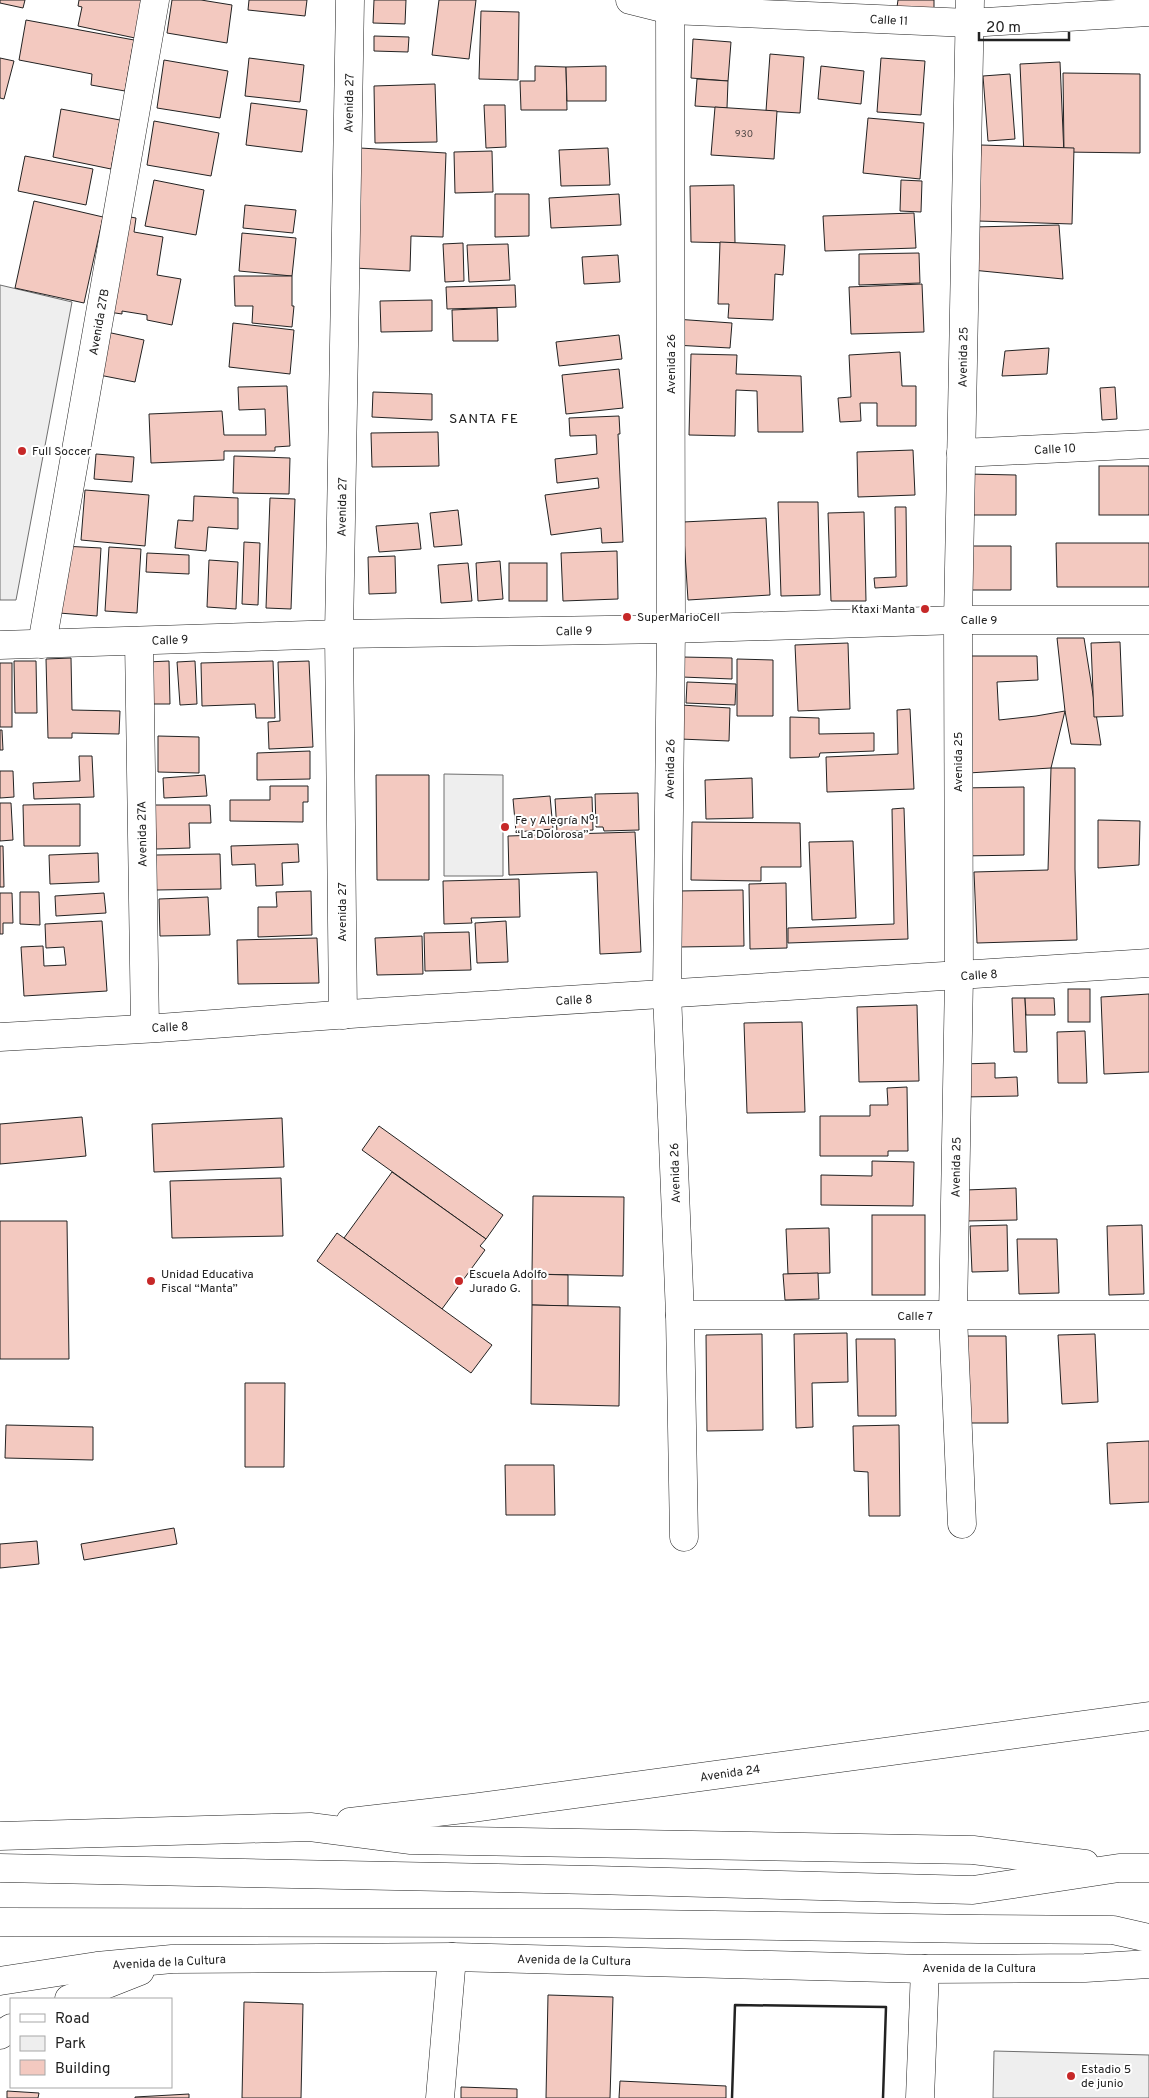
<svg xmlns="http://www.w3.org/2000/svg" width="1149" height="2098" viewBox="0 0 1149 2098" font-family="Overpass,sans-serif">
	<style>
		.green { fill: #eee; stroke: #6f6f6f }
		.building { fill: #f3c9c0; stroke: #222 }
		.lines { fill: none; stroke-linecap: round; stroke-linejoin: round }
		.minor-casing { stroke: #222; stroke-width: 29 }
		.major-casing { stroke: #222; stroke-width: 29 }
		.minor { stroke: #fff; stroke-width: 28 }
		.major { stroke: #fff; stroke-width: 28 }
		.wall { stroke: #222; stroke-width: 2.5 }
		.poi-dot { fill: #c62828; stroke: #fff; stroke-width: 2 }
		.labels { text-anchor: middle; stroke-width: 4; stroke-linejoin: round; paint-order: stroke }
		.number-label { font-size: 10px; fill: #564c4a }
		.street-label { font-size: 12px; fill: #222; stroke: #fff }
		.poi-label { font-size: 12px; fill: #222; stroke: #fff; text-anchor: start }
		.neighbourhood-label { font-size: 14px; letter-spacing: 1px; fill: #222; stroke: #fff }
	</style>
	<rect width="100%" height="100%" fill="#fff"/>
	<g class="green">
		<polygon points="0,285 72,302 16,600 0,600"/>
		<polygon points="444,774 503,775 503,876 444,876"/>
		<polygon points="994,2051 1149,2055 1149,2098 993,2098"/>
	</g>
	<g class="building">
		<polygon points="0,0 25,0 23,8 0,3"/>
		<polygon points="79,0 143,0 135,38 78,26 82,7 78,6"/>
		<polygon points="172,0 201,0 232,5 227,43 167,33"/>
		<polygon points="249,0 307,0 305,16 248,10"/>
		<polygon points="374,0 406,0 405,24 373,23"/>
		<polygon points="439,0 476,0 469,59 432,55"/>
		<polygon points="898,0 934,0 934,9 897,7"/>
		<polygon points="481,11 519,12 518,80 479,79"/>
		<polygon points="26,20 134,40 125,91 91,85 92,74 19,60"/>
		<polygon points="374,36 409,37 408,52 374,51"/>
		<polygon points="693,39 731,42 728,81 691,78"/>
		<polygon points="770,54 804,57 800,113 766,111"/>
		<polygon points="0,58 14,61 4,99 0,98"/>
		<polygon points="249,58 304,65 300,102 245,96"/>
		<polygon points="881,58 925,61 921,115 877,112"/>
		<polygon points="164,60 228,71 220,118 157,108"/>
		<polygon points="1060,62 1064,155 1024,156 1020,64"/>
		<polygon points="535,66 566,67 567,110 521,110 520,81 535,81"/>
		<polygon points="606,66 606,101 567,101 566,67"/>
		<polygon points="821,66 864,71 861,104 818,99"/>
		<polygon points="1063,73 1140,74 1140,153 1064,152"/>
		<polygon points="1010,74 1015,139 988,141 983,76"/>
		<polygon points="697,79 728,81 727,108 695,106"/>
		<polygon points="435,84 437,142 375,143 374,86"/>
		<polygon points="251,103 307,110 302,152 246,145"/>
		<polygon points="484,105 505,105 506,147 486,148"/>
		<polygon points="715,107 777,111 774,159 711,155"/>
		<polygon points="61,109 120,120 111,169 53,157"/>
		<polygon points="868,118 924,123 920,179 863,173"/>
		<polygon points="154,121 219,133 211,176 147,165"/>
		<polygon points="981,145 1074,148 1072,224 978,221"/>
		<polygon points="360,148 446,153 443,237 411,236 410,271 354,268"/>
		<polygon points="608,148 610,185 561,186 559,150"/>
		<polygon points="492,151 493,192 455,193 454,152"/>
		<polygon points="25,156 93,169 86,205 18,191"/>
		<polygon points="154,180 204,190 196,235 145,226"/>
		<polygon points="901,180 922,181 921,212 900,211"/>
		<polygon points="734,185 735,243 691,242 690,186"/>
		<polygon points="495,194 529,194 529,236 495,237"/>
		<polygon points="619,194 621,225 551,228 549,198"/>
		<polygon points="34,201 103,217 84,303 15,288"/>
		<polygon points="245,205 296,210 293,233 243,228"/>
		<polygon points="914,213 916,248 825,251 823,216"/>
		<polygon points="119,215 136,218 134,232 163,237 157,275 181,279 172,325 147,320 147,315 122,311 122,314 102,311"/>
		<polygon points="1059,225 1063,279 972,270 973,227"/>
		<polygon points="242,233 296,238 292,276 239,271"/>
		<polygon points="720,242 785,245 783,275 775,274 773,320 728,318 729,304 718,304"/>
		<polygon points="463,243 464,281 445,282 443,244"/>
		<polygon points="508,244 510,280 469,282 467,245"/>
		<polygon points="919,253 920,283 859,285 859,254"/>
		<polygon points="618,255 620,282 584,284 582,257"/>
		<polygon points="234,276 292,276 292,306 294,306 292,327 252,323 253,306 235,306"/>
		<polygon points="922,284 924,332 851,334 849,287"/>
		<polygon points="515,285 516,307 447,309 446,287"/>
		<polygon points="432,300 432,331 381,332 380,301"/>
		<polygon points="497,308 498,341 453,341 452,310"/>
		<polygon points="675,319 732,323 730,348 674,345"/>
		<polygon points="233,323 294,330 290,374 229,367"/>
		<polygon points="102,331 144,340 135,382 94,374"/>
		<polygon points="619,335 622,359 559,366 556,342"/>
		<polygon points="1049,348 1047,374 1002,376 1005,351"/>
		<polygon points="900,352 902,386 916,386 916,426 877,426 877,403 860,403 861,421 840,422 838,398 851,397 849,355"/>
		<polygon points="691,354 737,355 736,374 801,376 803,432 758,432 757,391 736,390 735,436 689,435"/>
		<polygon points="619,369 623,408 566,414 562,375"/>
		<polygon points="287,386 290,446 275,447 275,451 224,451 224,460 151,463 149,414 222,411 224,435 266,435 265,409 239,410 238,387"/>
		<polygon points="1115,387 1117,419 1102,420 1100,388"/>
		<polygon points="373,392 432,394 432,420 372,417"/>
		<polygon points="619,416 620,434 618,434 623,542 602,543 601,528 551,535 545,495 599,488 598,478 557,483 555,459 597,454 596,435 570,436 569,418"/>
		<polygon points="438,432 439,466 372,467 371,433"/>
		<polygon points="913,450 915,495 858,497 857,452"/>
		<polygon points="96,454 134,457 132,482 94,479"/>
		<polygon points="234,456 290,458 289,494 233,493"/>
		<rect x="1099" y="466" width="50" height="49"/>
		<polygon points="968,474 1016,475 1016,515 968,515"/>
		<polygon points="85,490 149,495 145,546 81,540"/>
		<polygon points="194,496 238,498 238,529 208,527 206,551 175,548 178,520 193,521"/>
		<polygon points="270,498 295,499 291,609 266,608"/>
		<polygon points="778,502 818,502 820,595 781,596"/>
		<polygon points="895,507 906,507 907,586 875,588 874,578 896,577"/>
		<polygon points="458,510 462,545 434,547 430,513"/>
		<polygon points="864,512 866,601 831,601 828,513"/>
		<polygon points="766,518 770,595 688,600 683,522"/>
		<polygon points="418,523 421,549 379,552 376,526"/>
		<polygon points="244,542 260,543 258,605 242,604"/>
		<polygon points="1056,543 1149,543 1149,587 1057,587"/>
		<polygon points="63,546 101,548 97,616 59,613"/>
		<polygon points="966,546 1011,546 1011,590 965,590"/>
		<polygon points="109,547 141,549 137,613 105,611"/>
		<polygon points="617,551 618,599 563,601 561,553"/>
		<polygon points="147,553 189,555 189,574 146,572"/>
		<polygon points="395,556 396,593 369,594 368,557"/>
		<polygon points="209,560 238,562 236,609 207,607"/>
		<polygon points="500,561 503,599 478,601 476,563"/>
		<polygon points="468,563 472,601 441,603 438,565"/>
		<rect x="509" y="563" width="38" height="38"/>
		<polygon points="1057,638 1084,638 1101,745 1071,744 1065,711"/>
		<polygon points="1120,642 1123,716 1094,717 1091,643"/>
		<polygon points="848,643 850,709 798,711 795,645"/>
		<polygon points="971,656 1037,656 1038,680 997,682 999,720 1036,716 1065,711 1051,768 968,773"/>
		<polygon points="682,657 732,658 732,679 682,677"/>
		<polygon points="71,658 72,710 120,711 119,734 72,733 72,738 48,738 46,659"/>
		<polygon points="737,659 773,660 773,716 737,716"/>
		<polygon points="14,661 36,661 37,713 15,713"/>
		<polygon points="169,661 170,704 148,704 147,662"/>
		<polygon points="195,661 197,704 180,705 177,662"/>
		<polygon points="273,661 275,718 256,718 255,704 202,706 201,663"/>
		<polygon points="309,661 313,747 269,749 268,722 280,721 278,662"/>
		<rect x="0" y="663" width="12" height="64"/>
		<polygon points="687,682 736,684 735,705 686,703"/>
		<polygon points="681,705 730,708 729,741 680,739"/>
		<polygon points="910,709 914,789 827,792 826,757 898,754 897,710"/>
		<polygon points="790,717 819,718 819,734 874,733 874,751 820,753 819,757 790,758"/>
		<polygon points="0,730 2,730 3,750 0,750"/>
		<polygon points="158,736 199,737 199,773 158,772"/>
		<polygon points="310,751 310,779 257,780 257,753"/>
		<polygon points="79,756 92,756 94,797 34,799 33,783 80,781"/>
		<polygon points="1051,768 1075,768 1075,869 1077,940 977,943 974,872 1048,870"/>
		<polygon points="0,771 13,771 14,797 0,798"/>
		<polygon points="205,775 207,796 164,798 163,778"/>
		<polygon points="376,775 429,775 429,880 377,880"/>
		<polygon points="752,778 753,818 706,819 705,780"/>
		<polygon points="270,786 308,786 308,802 303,802 303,822 230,821 230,800 270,800"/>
		<polygon points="1024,787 1024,855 960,856 960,788"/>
		<polygon points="638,793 639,830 604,831 603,827 596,827 595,794"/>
		<polygon points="550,796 553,829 516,832 513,799"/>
		<polygon points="592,797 593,830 557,832 555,799"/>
		<polygon points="0,803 11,803 13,840 0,841"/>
		<polygon points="80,804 80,846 24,846 23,805"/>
		<polygon points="155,805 210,805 211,823 189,823 190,848 156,849"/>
		<polygon points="904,808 908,939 788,943 788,928 894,924 892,809"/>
		<polygon points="1098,820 1140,821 1139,865 1098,868"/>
		<polygon points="692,822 800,823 801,867 761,867 761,881 691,880"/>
		<polygon points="635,832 641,952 600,954 597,872 509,875 508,836"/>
		<polygon points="853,841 856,918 812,920 809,842"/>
		<polygon points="298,844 299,862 282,863 283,885 256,886 255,864 232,865 231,846"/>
		<polygon points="0,846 3,846 4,887 0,887"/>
		<polygon points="98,853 99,882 50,884 49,855"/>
		<polygon points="220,854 221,889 156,890 156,855"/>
		<polygon points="519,879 520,917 471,918 472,923 444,924 443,881"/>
		<polygon points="786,883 787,948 750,949 749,884"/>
		<polygon points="743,890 744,946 679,947 678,891"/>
		<polygon points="311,891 312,935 258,937 258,907 277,907 276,892"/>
		<polygon points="20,892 39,892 40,925 20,924"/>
		<polygon points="0,893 12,893 13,923 3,923 3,934 0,934"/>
		<polygon points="104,893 106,913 56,916 55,896"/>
		<polygon points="208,897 210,935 160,936 159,899"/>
		<polygon points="102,921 107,991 24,996 21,947 43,946 44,966 66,965 64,947 46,948 45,924"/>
		<polygon points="506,921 508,962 477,963 475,923"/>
		<polygon points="469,932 471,970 425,971 424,933"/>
		<polygon points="422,936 423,974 377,975 375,938"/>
		<polygon points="317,938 319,983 238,984 237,940"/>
		<rect x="1068" y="989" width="22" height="33"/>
		<polygon points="1149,994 1149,1072 1104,1074 1101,997"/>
		<polygon points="1012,998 1025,998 1027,1052 1014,1052"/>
		<polygon points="1025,998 1054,998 1055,1015 1026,1015"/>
		<polygon points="917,1005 919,1081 859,1082 857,1007"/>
		<polygon points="802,1022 805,1112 747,1113 744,1023"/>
		<polygon points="1085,1031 1087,1083 1058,1083 1057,1032"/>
		<polygon points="995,1063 995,1078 1017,1077 1018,1096 963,1097 962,1064"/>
		<polygon points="907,1087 908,1151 888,1151 888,1156 820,1156 820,1116 870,1116 870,1105 888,1105 887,1088"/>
		<polygon points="82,1117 86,1156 0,1164 0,1124"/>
		<polygon points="282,1118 284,1167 154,1172 152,1124"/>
		<polygon points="379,1126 503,1215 486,1239 362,1150"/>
		<polygon points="872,1161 914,1162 913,1206 821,1205 821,1175 872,1176"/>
		<polygon points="392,1172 486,1239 480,1246 485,1250 442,1309 344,1238"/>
		<polygon points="281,1178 283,1236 172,1238 170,1181"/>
		<polygon points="1016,1188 1017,1220 967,1221 966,1190"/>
		<polygon points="533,1196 624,1197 623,1276 532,1274"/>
		<rect x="872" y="1215" width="53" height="80"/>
		<polygon points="0,1221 67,1221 69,1359 0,1359"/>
		<polygon points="1007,1225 1008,1271 972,1272 970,1226"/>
		<polygon points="1142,1225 1144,1294 1109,1295 1107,1226"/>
		<polygon points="829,1228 830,1273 788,1274 786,1229"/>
		<polygon points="337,1233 492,1345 471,1373 317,1261"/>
		<polygon points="1017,1239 1057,1239 1059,1293 1019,1294"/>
		<polygon points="818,1273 819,1299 785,1300 783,1274"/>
		<polygon points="532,1274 568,1275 568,1306 532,1305"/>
		<polygon points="532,1305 620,1307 619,1406 531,1404"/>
		<polygon points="847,1333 848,1382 812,1383 813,1427 796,1428 794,1334"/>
		<polygon points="762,1334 763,1430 707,1431 706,1335"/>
		<polygon points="1095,1334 1098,1402 1062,1404 1058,1335"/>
		<polygon points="965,1336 1006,1336 1008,1423 967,1423"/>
		<polygon points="856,1339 895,1339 896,1416 858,1416"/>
		<polygon points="245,1383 285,1383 284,1467 245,1467"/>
		<polygon points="6,1425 93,1427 93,1460 5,1458"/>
		<polygon points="899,1425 900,1516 869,1516 868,1472 854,1471 853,1426"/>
		<polygon points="1149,1441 1149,1502 1110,1504 1107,1443"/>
		<polygon points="505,1465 554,1465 555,1515 506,1515"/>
		<polygon points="174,1528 177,1544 84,1560 81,1544"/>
		<polygon points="37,1541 39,1564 0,1568 0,1544"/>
		<polygon points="548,1995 613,1997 610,2098 546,2098"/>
		<polygon points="244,2002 303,2004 301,2098 242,2098"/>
		<polygon points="620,2081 726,2086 726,2098 619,2098"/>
		<polygon points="461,2087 517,2089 517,2098 461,2098"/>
		<polygon points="7,2091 39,2093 38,2098 7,2098"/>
		<polygon points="189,2094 189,2098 135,2098 135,2097"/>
	</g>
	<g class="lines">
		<defs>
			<g id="minor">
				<polyline points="630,0 670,10 969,23 1149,12"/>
				<polyline points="670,0 671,629 667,993 680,1315 684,1537"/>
				<polyline points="961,453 1149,444"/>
				<polyline points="139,641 145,1028"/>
				<polyline points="42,644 155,0"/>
				<polyline points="0,645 339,634 671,629 958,620 1149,620"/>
				<polyline points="343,1015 339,634 350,0"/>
				<polyline points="0,1037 159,1028 364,1013 1149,963"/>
				<polyline points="680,1315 1149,1315"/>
				<polyline points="962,1524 953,1316 959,976 958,620 970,0"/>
				<polyline points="440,2098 452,1957"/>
				<polyline points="920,2098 925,1969"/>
			</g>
			<g id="major">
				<polyline points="350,1822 472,1808 1149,1716"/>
				<polyline points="0,1836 310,1827 411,1840 973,1850 1085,1864"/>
				<polyline points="0,1868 593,1880 973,1890 1119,1868 1149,1868"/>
				<polyline points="0,1922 580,1923 978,1929 1113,1930 1149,1938"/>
				<polyline points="0,1981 97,1966 172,1959 452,1957 925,1969 1085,1968 1149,1964"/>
				<polyline points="69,1999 140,1971"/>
				<polyline points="0,2035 11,2028"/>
			</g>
		</defs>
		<use href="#minor" class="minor-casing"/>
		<use href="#major" class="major-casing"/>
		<use href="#minor" class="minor"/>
		<use href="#major" class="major"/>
		<polyline class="wall" points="732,2098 735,2005 886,2007 883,2098"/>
	</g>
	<g class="poi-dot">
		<circle cx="22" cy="451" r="5"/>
		<circle cx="925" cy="609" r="5"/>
		<circle cx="627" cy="617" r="5"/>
		<circle cx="505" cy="827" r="5"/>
		<circle cx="151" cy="1281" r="5"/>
		<circle cx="459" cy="1281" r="5"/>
		<circle cx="1071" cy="2076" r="5"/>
	</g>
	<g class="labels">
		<g class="number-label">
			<text x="744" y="137">930</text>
		</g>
		<g class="street-label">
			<text transform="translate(889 20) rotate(3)" y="4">Calle 11</text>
			<text transform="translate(349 103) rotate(-89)" y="4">Avenida 27</text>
			<text transform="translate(99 322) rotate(-80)" y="4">Avenida 27B</text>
			<text transform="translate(963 357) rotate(-89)" y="4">Avenida 25</text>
			<text transform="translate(671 364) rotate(-90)" y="4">Avenida 26</text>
			<text transform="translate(1055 449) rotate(-3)" y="4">Calle 10</text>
			<text transform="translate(342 507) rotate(-89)" y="4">Avenida 27</text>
			<text x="979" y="624">Calle 9</text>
			<text transform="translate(574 631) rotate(-1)" y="4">Calle 9</text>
			<text transform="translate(170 640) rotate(-2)" y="4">Calle 9</text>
			<text transform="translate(958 762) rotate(-90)" y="4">Avenida 25</text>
			<text transform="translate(670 769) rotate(-89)" y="4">Avenida 26</text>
			<text transform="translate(142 834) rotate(-91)" y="4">Avenida 27A</text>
			<text transform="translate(342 912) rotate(-90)" y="4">Avenida 27</text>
			<text transform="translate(979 975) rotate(-4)" y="4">Calle 8</text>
			<text transform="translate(574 1000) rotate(-3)" y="4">Calle 8</text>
			<text transform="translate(170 1027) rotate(-3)" y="4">Calle 8</text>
			<text transform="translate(956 1167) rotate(-89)" y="4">Avenida 25</text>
			<text transform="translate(675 1173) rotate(-92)" y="4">Avenida 26</text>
			<text x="915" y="1320">Calle 7</text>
			<text transform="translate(730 1773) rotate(-8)" y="4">Avenida 24</text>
			<text transform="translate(574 1960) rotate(1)" y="4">Avenida de la Cultura</text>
			<text transform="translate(169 1962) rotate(-3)" y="4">Avenida de la Cultura</text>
			<text x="979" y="1972">Avenida de la Cultura</text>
		</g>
		<g class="poi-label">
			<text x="32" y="455">Full Soccer</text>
			<text x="915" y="613" text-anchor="end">Ktaxi Manta</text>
			<text x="637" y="621">SuperMarioCell</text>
			<text x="515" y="824">Fe y Alegría Nº1<tspan x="515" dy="14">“La Dolorosa”</tspan></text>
			<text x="161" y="1278">Unidad Educativa<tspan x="161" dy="14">Fiscal “Manta”</tspan></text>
			<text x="469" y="1278">Escuela Adolfo<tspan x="469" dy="14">Jurado G.</tspan></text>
			<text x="1081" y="2073">Estadio 5<tspan x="1081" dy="14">de junio</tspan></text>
		</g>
		<g class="neighbourhood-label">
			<text x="484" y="423">SANTA FE</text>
		</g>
	</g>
	<rect x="10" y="1998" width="162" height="90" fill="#ffffff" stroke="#a7a7a7"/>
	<rect x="20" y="2014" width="25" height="8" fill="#ffffff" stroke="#a7a7a7"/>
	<text x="55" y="2023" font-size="15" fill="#222222">Road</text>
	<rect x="20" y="2036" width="25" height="15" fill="#eeeeee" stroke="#a7a7a7"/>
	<text x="55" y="2048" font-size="15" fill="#222222">Park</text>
	<rect x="20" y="2060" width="25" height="15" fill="#f3c9c0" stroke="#a7a7a7"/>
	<text x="55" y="2073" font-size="15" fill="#222222">Building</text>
	<path d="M979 32v8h90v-8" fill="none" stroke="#222222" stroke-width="2.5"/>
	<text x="986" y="32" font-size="15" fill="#222222" stroke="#ffffff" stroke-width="4" paint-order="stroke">20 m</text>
</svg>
